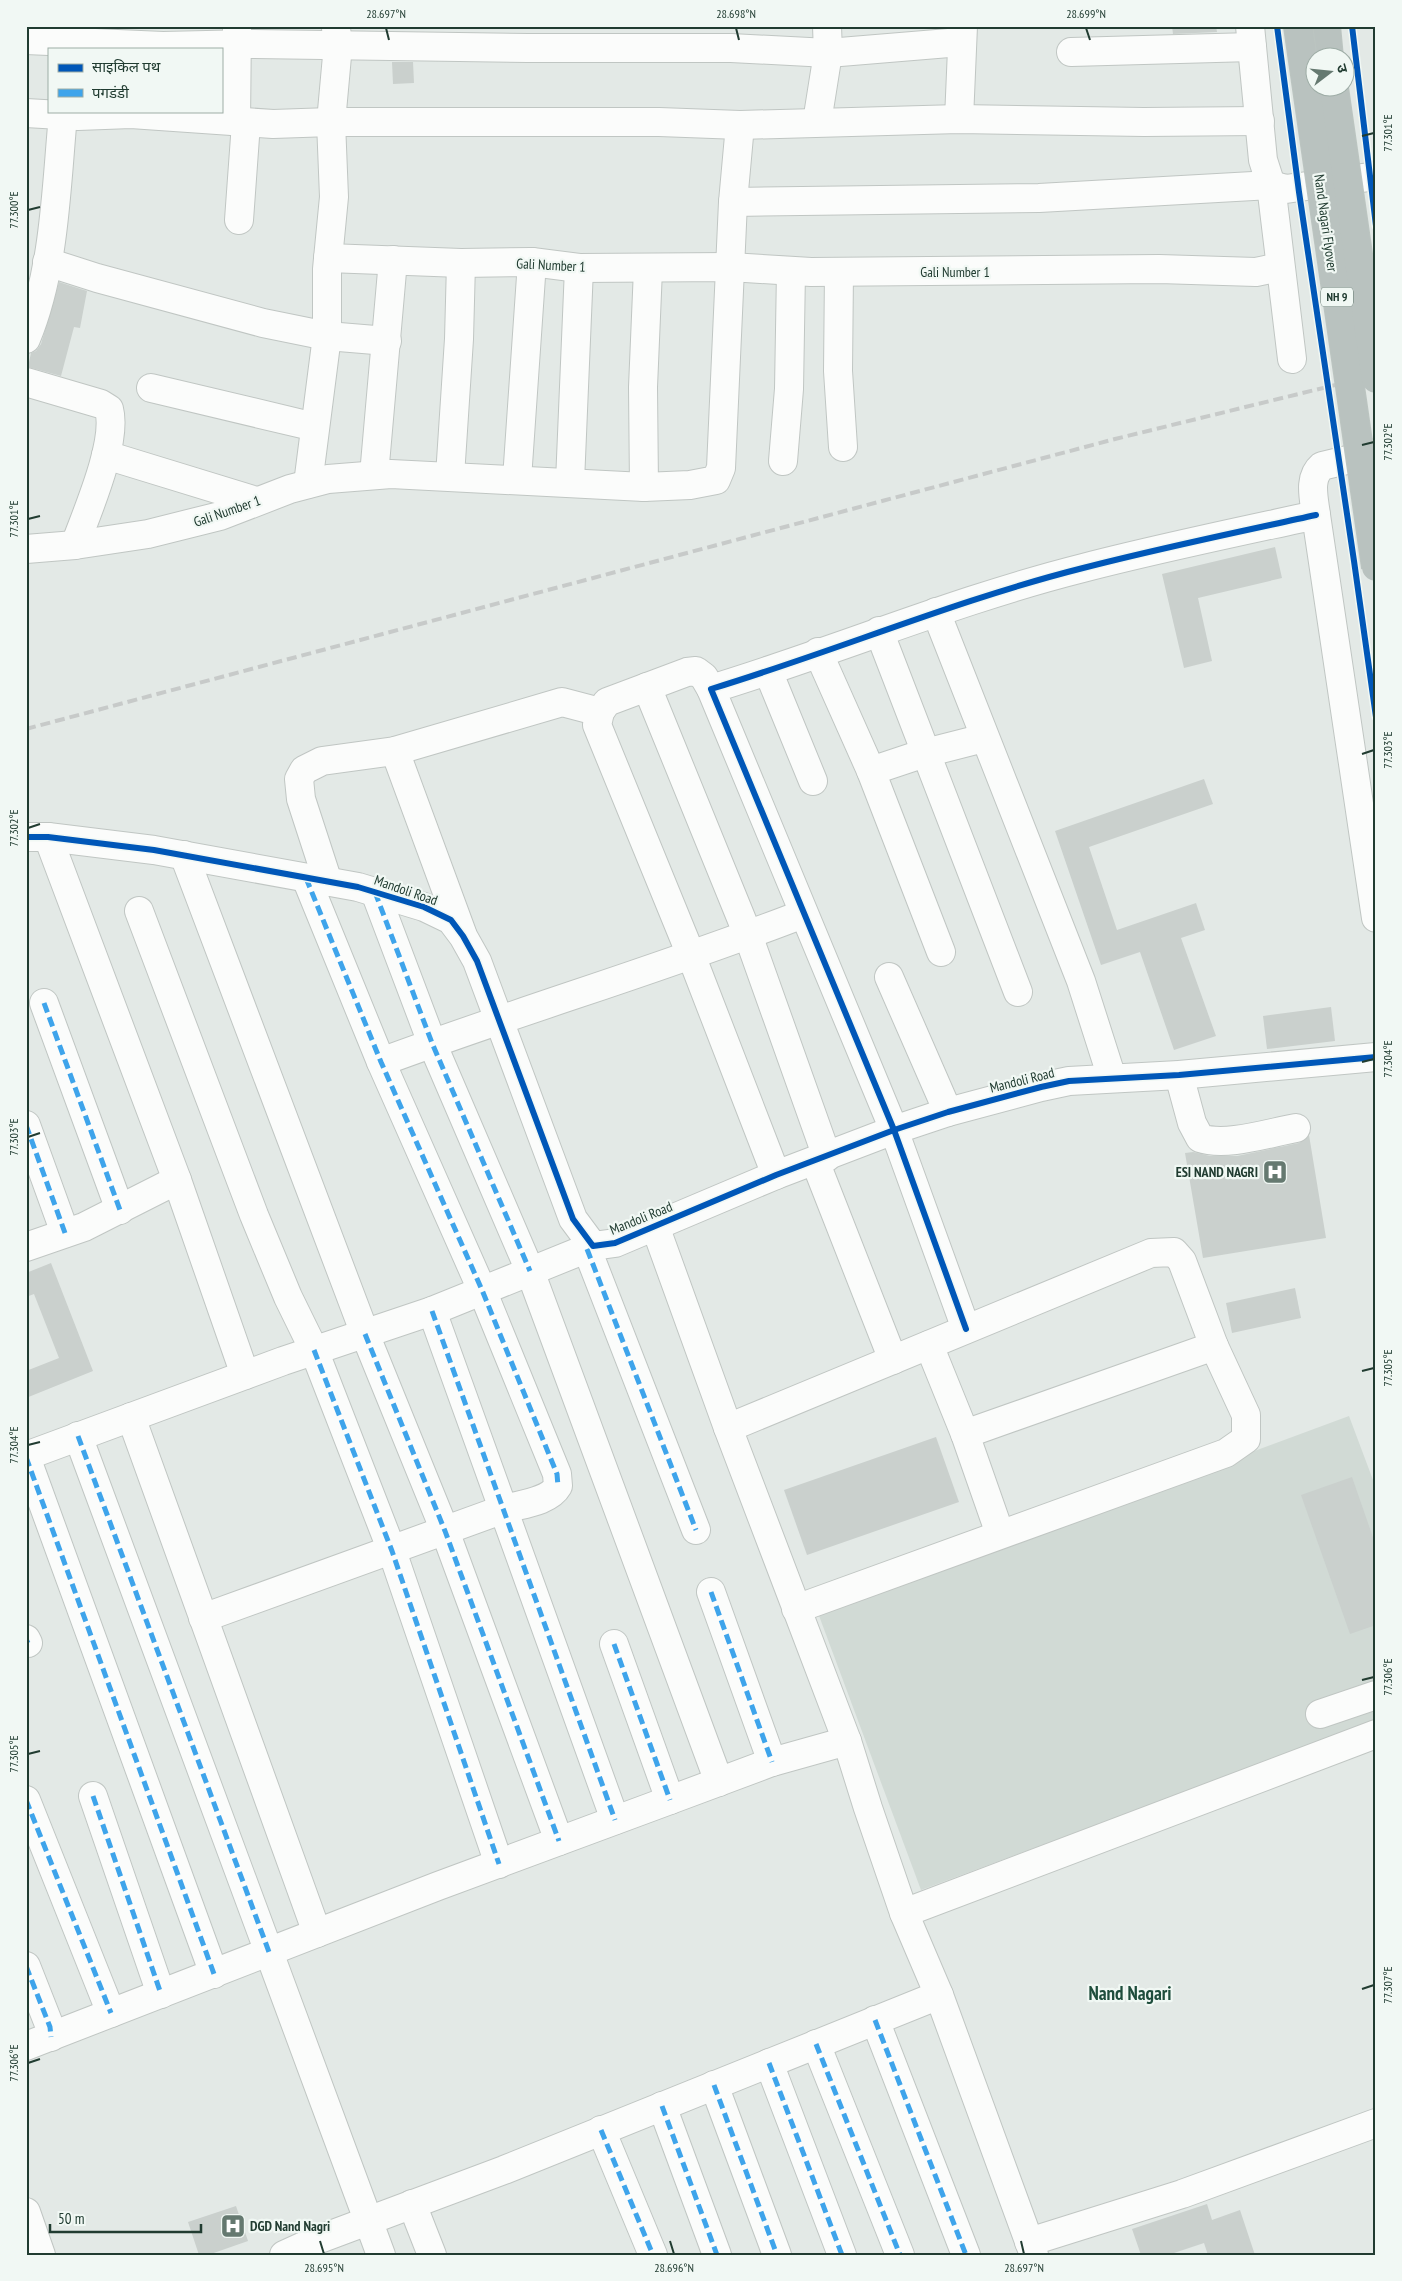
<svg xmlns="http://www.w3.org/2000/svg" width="1402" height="2281" viewBox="0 0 1402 2281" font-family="'PT Sans Narrow','Noto Sans Devanagari',sans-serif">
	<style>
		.built { fill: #d1dad5 }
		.building { fill: #cad0cd }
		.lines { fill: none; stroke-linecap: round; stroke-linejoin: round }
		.minor-casing { stroke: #c0c6c3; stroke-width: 30 }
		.highway-casing { stroke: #bcc5c1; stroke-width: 30 }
		.minor { stroke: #fbfcfb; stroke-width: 28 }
		.highway { stroke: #b9c2bf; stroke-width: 28 }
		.rail { stroke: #c7cac9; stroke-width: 4; stroke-dasharray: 10 5; stroke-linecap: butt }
		.highway-bridge-casing { stroke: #bcc5c1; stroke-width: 30; stroke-linecap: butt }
		.highway-bridge { stroke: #b9c2bf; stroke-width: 28 }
		.quiet { stroke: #3ea4eb; stroke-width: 5; stroke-dasharray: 10 5; stroke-linecap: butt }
		.cycleway-casing { stroke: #f1f8f4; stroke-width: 9 }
		.cycleway { stroke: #0057b8; stroke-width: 6 }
		.ticks { fill: none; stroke: #213c31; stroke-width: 2 }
		.labels { text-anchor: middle; stroke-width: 4.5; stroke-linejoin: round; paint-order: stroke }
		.shield { fill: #f1f8f4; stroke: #5f746c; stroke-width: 1 }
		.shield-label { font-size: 12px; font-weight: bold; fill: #213c31 }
		.street-label { font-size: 14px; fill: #213c31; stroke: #f1f8f4 }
		.poi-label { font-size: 14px; font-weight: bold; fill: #213c31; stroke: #f1f8f4; text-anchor: end }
		.district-label { font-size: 19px; font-weight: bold; fill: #1e4d3c; stroke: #f1f8f4 }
		.neatline { fill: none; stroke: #213c31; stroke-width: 2 }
		.ticks-label { font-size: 12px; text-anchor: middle; fill: #213c31 }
	</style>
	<rect width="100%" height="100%" fill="#e3e9e6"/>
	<polygon class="built" points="1349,1416 1376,1488 1376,1721 921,1890 818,1613"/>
	<g class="building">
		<polygon points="1172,26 1216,26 1217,32 1173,34"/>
		<polygon points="392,62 413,62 414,83 393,84"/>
		<polygon points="59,282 87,291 80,328 74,327 61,376 28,367 31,353 36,351 41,344"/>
		<polygon points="1275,547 1282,578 1198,598 1212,661 1184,668 1162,574"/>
		<polygon points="1204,779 1213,804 1089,847 1117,930 1196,903 1205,930 1181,938 1216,1036 1174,1050 1140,952 1101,965 1055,831"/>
		<polygon points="1331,1007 1335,1041 1267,1049 1263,1016"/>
		<polygon points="1309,1135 1326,1238 1203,1258 1185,1153 1193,1152 1210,1156 1237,1156 1299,1143"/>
		<polygon points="51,1263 93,1371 26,1398 26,1371 59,1358 34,1294 26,1297 26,1273"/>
		<polygon points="1295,1288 1301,1318 1232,1333 1226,1303"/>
		<polygon points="936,1437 959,1502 807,1555 784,1490"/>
		<polygon points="1352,1477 1376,1546 1376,1625 1350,1634 1301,1495"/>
		<polygon points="1207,2204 1212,2220 1240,2210 1255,2255 1208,2255 1204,2243 1168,2255 1141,2255 1132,2229"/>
		<polygon points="236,2206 248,2241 208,2255 199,2255 188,2222"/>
	</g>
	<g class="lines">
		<defs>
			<g id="minor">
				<polyline points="1250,26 1263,160 1271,185 1292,359"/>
				<polyline points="26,40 163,46 251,44 528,48 731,48 828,53 961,42"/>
				<polyline points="1071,52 1252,47"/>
				<polyline points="26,113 78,116 131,114 273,124 331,122 659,122 740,125 959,119 1144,122 1260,121"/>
				<polyline points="959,119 963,26"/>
				<polyline points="236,122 237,26"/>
				<polyline points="817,122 828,53 827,26"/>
				<polyline points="733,202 1039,198 1271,185 1286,189 1376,176"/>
				<polyline points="239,220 246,123"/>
				<polyline points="328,258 461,263 532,262 579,268 730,267 811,272 1159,269 1256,272 1280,267"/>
				<polyline points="47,262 97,278 263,323 327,336 387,341"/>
				<polyline points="839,272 838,371 843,447"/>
				<path d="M26,339C55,269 56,189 63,115"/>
				<path d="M26,382L101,404L109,409C118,442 87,512 75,545"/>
				<polyline points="151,388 315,427"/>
				<path d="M1376,453L1322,466C1308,478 1314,498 1316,515L1376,918"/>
				<polyline points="106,455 256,501"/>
				<polyline points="783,461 789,389 791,271"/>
				<polyline points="374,475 393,260"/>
				<polyline points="450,476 459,339 461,263"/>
				<polyline points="517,479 532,262"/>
				<polyline points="570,482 579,268"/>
				<polyline points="308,484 327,336 327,269 334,197 331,122 338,45 336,28"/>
				<polyline points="644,487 643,387 648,269"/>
				<polyline points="26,549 75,545 148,534 220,516 290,489 328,479 391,474 644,487 690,485 716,480 721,468 733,202 740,125"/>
				<polyline points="936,612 1081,981 1112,1078"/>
				<polyline points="879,631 1018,992"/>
				<polyline points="818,652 871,771 941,952"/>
				<polyline points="768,671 813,781"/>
				<polyline points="647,687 748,935 827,1157"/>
				<polyline points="711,689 704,677 696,671 687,672 607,702 600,712 597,725 691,955 776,1175"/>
				<polyline points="395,751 462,933"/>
				<polyline points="871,771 925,753 984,738"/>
				<polyline points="26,837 48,837 154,850 358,887 424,907 451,920 463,936 477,961 573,1219 593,1246 615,1243 776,1175 894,1130 948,1112 1041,1087 1069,1081 1179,1075 1376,1057"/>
				<polyline points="48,837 177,1180 245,1375"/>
				<polyline points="184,855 365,1334 445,1531 559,1841"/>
				<polyline points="328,882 301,799 299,779 304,770 322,761 395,751 562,702 600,712"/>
				<polyline points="375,892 432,1043 530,1271 719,1782"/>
				<polyline points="139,911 254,1215 288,1297 314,1350 392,1551 499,1864"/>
				<polyline points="889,977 948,1112"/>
				<polyline points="44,1003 120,1210"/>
				<path d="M381,1062C521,1010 664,968 803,914"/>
				<path d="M1179,1075L1192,1123L1200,1138C1226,1147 1268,1133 1296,1128"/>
				<polyline points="26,1125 65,1233"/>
				<polyline points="815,1161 893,1360"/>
				<polyline points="655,1226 728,1428 847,1741 868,1808 904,1913 939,1995 1034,2255"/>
				<polyline points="26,1247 84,1227 177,1180"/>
				<polyline points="587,1249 696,1530"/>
				<polyline points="432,1311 615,1820"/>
				<path d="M966,1329L894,1130L711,689C836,651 956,600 1083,568C1160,548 1238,532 1316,515"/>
				<polyline points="929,1345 965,1434 1000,1534"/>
				<polyline points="131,1417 317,1933"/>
				<polyline points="728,1428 1151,1253 1174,1252 1182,1261 1214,1346 1246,1415 1246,1439 1226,1453 796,1609"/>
				<polyline points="965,1434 1214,1346"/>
				<polyline points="78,1436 381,2255"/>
				<polyline points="26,1456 283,1361 432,1311 593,1246"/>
				<polyline points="26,1457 214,1974"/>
				<polyline points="711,1592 772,1762"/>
				<path d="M203,1618L504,1509C521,1504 549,1502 558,1486L557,1474L482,1290L381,1062L306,878"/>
				<polyline points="26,1639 28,1643"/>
				<polyline points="614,1644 670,1800"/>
				<polyline points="1320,1714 1376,1695"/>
				<polyline points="93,1796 161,1994"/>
				<polyline points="26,1800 111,2013"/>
				<polyline points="904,1913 1376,1734"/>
				<polyline points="26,1966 50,2027 51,2037"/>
				<polyline points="875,2020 966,2255"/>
				<polyline points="816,2044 900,2255"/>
				<polyline points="26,2046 438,1886 670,1800 772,1762 847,1741"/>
				<polyline points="769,2063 842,2255"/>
				<polyline points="714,2085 777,2255"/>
				<polyline points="662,2106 717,2255"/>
				<polyline points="601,2130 653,2255"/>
				<polyline points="412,2204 432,2255"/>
				<polyline points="26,2212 41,2255"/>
				<polyline points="1029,2242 1182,2194 1376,2123"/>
				<polyline points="284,2255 317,2240 504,2170 939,1995"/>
			</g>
			<polyline id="highway" points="1326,26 1329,58"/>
		</defs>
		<use href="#minor" class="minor-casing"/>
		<use href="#highway" class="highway-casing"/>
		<use href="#minor" class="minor"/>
		<use href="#highway" class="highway"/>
		<polyline class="rail" points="26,729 1115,439 1376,375"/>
		<defs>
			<g id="highway-bridge">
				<polyline points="1298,26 1376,567"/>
				<polyline points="1334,88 1376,379"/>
			</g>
		</defs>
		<use href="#highway-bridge" class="highway-bridge-casing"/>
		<use href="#highway-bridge" class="highway-bridge"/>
		<g class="quiet">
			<polyline points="306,878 381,1062 482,1290 557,1474 558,1486"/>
			<polyline points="375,892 432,1043 530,1271"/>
			<polyline points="44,1003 120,1210"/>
			<polyline points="26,1125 65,1233"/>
			<polyline points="587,1249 696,1530"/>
			<polyline points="432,1311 615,1820"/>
			<polyline points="365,1334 445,1531 559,1841"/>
			<polyline points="314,1350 392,1551 499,1864"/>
			<polyline points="78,1436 269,1952"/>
			<polyline points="26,1457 214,1974"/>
			<polyline points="711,1592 772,1762"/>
			<polyline points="26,1639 28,1643"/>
			<polyline points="614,1644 670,1800"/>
			<polyline points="93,1796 161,1994"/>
			<polyline points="26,1800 111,2013"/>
			<polyline points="26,1966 50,2027 51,2037"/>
			<polyline points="875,2020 966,2255"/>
			<polyline points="816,2044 900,2255"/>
			<polyline points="769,2063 842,2255"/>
			<polyline points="714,2085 777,2255"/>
			<polyline points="662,2106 717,2255"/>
			<polyline points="601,2130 653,2255"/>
		</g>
		<defs>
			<g id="cycleway">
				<polyline points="1277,26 1299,192 1354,561 1376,717"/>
				<polyline points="1352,26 1376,226"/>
				<polyline points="26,837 48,837 154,850 358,887 424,907 451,920 463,936 477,961 573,1219 593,1246 615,1243 776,1175 894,1130 948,1112 1041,1087 1069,1081 1179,1075 1376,1057"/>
				<path d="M966,1329L894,1130L711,689C836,651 956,600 1083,568C1160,548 1238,532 1316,515"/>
			</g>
		</defs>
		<use href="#cycleway" class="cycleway-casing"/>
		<use href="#cycleway" class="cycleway"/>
	</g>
	<path class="ticks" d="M386,28L389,40M736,28L739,40M1086,28L1090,40M1362,136L1374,133M28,210L40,207M1362,445L1374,442M28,519L40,516M1362,754L1374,750M28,828L40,824M1362,1062L1374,1059M28,1137L40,1133M1362,1371L1374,1368M28,1445L40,1442M1362,1680L1374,1677M28,1754L40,1751M1362,1989L1374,1985M28,2063L40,2059M320,2241L324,2254M670,2241L674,2254M1021,2241L1024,2254"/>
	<defs>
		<symbol id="hospital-square" viewBox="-11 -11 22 22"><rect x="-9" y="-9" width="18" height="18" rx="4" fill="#657970" stroke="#f1f8f4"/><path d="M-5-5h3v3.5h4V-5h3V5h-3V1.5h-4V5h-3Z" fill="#fff"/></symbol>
	</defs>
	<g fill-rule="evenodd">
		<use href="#hospital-square" x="1261" y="1158" width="28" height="28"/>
		<use href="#hospital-square" x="219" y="2212" width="28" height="28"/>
	</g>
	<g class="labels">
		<rect class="shield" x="1321" y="287.5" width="32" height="19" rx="4"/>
		<g class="shield-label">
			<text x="1337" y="301">NH 9</text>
		</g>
		<g class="street-label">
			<text transform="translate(1326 223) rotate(82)" y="5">Nand Nagari Flyover</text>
			<text transform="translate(551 265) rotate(3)" y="5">Gali Number 1</text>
			<text x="955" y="277">Gali Number 1</text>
			<text transform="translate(227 511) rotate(-19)" y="5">Gali Number 1</text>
			<text transform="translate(406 890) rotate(19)" y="5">Mandoli Road</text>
			<text transform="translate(1022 1080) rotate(-14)" y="5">Mandoli Road</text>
			<text transform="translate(641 1218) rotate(-22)" y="5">Mandoli Road</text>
		</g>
		<g class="poi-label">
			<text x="1258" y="1177">ESI NAND NAGRI</text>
			<text x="250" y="2231" text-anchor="start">DGD Nand Nagri</text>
		</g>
		<g class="district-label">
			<text x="1130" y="2000">Nand Nagari</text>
		</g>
	</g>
	<rect width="1402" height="2281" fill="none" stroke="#f1f8f4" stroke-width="55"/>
	<rect x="48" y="48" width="175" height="65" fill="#f1f8f4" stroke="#9eada6"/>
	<rect x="58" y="64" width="25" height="8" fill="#0057b8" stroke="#9eada6"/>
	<text x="92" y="72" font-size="15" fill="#213c31">साइकिल पथ</text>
	<rect x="58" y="89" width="25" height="8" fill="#3ea4eb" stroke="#9eada6"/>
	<text x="92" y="98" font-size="15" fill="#213c31">पगडंडी</text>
	<g transform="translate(1330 72) rotate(74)"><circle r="24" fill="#f1f8f4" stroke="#9eada6"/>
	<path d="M0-4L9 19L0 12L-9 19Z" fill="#657970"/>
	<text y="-8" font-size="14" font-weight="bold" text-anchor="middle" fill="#213c31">उ</text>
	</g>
	<path d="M50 2224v8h151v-8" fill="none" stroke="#213c31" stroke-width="2.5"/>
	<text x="58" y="2224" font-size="15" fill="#213c31" stroke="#f1f8f4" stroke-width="4" paint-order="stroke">50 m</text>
	<rect x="28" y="28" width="1346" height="2226" class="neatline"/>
	<g class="ticks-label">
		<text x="386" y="18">28.697°N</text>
		<text x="736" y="18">28.698°N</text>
		<text x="1086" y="18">28.699°N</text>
		<text transform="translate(1388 133) rotate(-90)" y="4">77.301°E</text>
		<text transform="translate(14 210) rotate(-90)" y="4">77.300°E</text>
		<text transform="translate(1388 442) rotate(-90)" y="4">77.302°E</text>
		<text transform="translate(14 519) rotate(-90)" y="4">77.301°E</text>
		<text transform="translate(1388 750) rotate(-90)" y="4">77.303°E</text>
		<text transform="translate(14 828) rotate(-90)" y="4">77.302°E</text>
		<text transform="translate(1388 1059) rotate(-90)" y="4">77.304°E</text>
		<text transform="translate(14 1137) rotate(-90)" y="4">77.303°E</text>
		<text transform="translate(1388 1368) rotate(-90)" y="4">77.305°E</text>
		<text transform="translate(14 1445) rotate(-90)" y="4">77.304°E</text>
		<text transform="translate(1388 1677) rotate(-90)" y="4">77.306°E</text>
		<text transform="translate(14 1754) rotate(-90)" y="4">77.305°E</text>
		<text transform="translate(1388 1985) rotate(-90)" y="4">77.307°E</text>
		<text transform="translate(14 2063) rotate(-90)" y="4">77.306°E</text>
		<text x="324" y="2272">28.695°N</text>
		<text x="674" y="2272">28.696°N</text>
		<text x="1024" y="2272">28.697°N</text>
	</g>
</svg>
